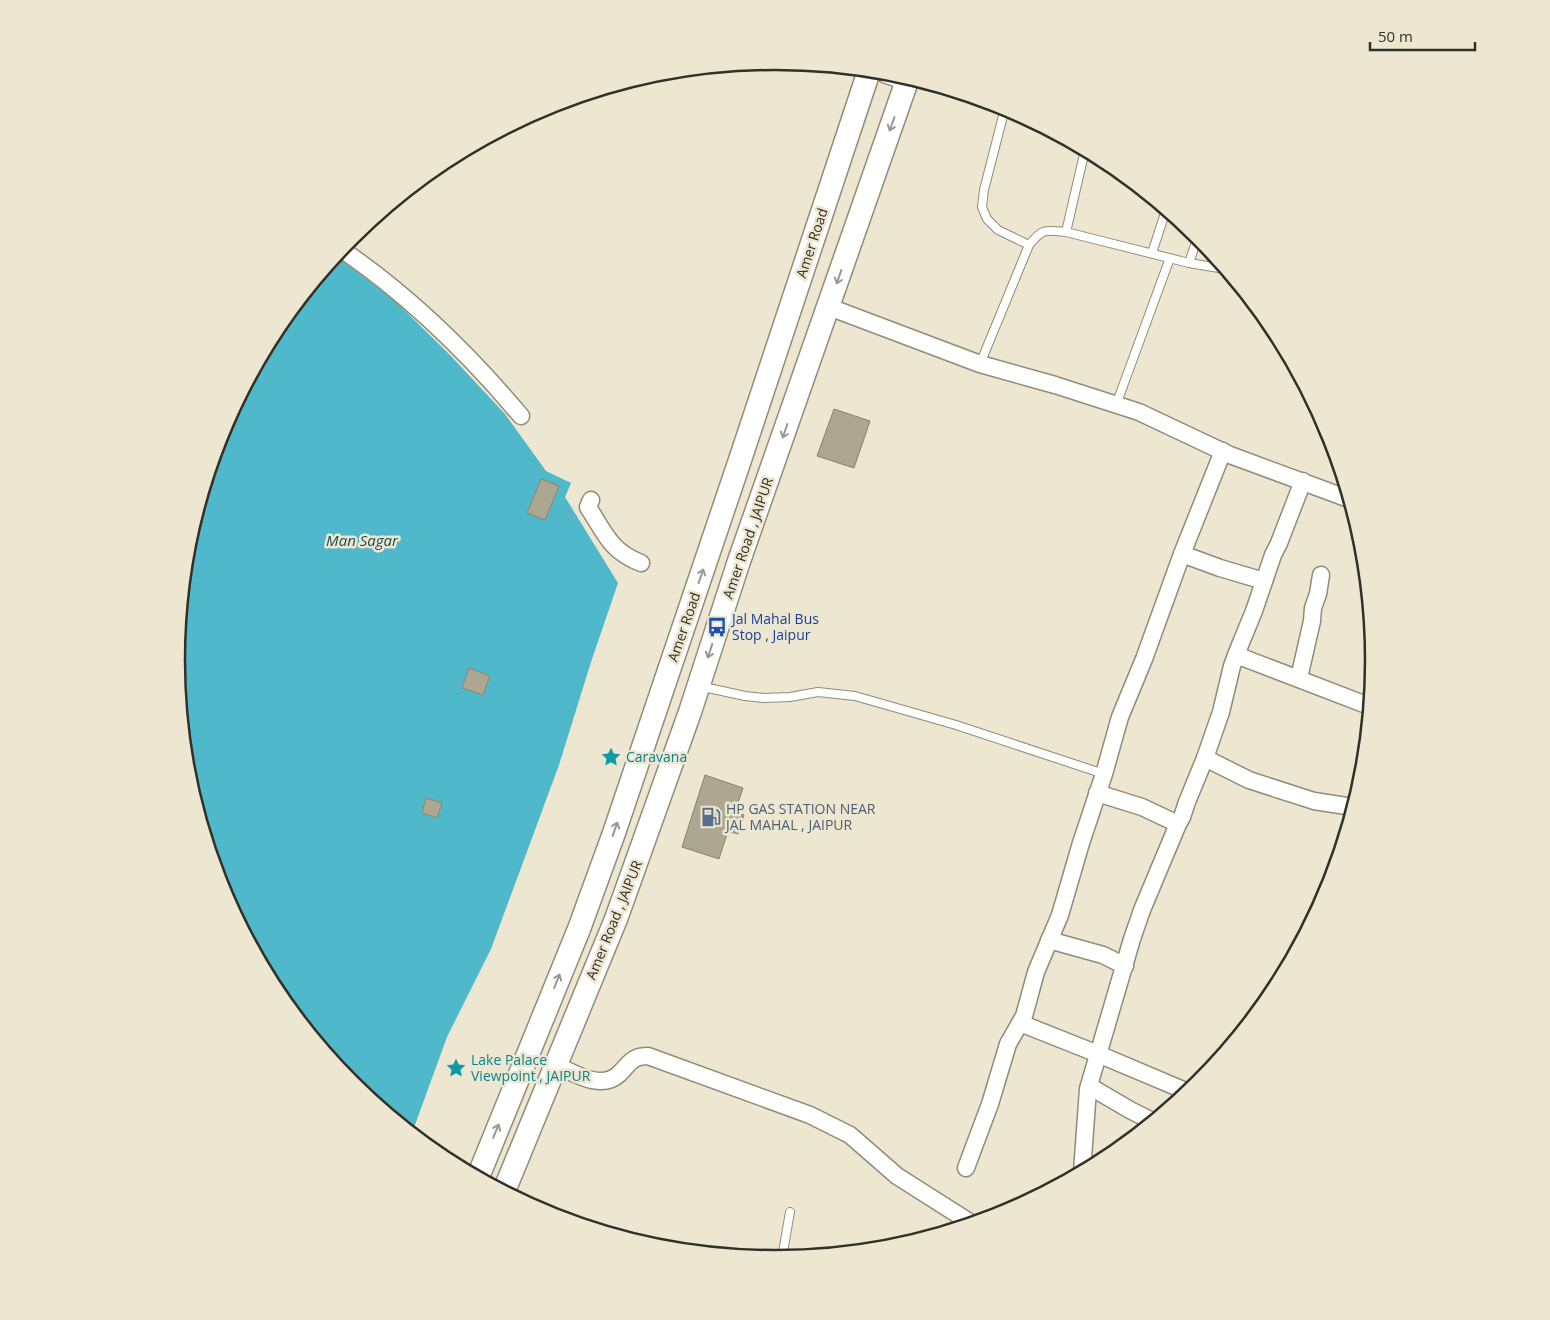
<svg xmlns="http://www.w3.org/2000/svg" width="1550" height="1320" viewBox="0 0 1550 1320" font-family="'Open Sans',sans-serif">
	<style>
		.water { fill: #4fb8cb; fill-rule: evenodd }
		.building { fill: #ada792; stroke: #89836f }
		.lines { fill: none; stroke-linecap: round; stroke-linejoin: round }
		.lane-casing { stroke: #918b77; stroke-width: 10 }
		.street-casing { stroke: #918b77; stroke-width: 19 }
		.secondary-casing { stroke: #918b77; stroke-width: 25 }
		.lane { stroke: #fff; stroke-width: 8 }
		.street { stroke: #fff; stroke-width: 16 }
		.secondary { stroke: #fff; stroke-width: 22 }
		.oneway { stroke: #999894 }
		.labels { text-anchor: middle; stroke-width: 5; stroke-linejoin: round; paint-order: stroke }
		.street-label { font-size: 14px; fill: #333028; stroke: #ede6d0 }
		.transit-label { font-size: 14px; fill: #164399; stroke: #ede6d0; text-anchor: start }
		.culture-label { font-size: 14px; fill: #0d838f; stroke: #ede6d0; text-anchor: start }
		.service-label { font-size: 14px; fill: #4e5e75; stroke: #ede6d0; text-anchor: start }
		.water-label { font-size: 15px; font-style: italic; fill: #1d4c54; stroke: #ede6d0 }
		.rim { fill: none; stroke: #333028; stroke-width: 2.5 }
	</style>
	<rect width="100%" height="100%" fill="#ede6d0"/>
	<path class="water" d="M336,256L393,299L450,355L505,414L546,471L571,483L565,497L618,583L591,662L559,765L491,949L447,1037L412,1133L351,1083L277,992L222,889L188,777L176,660L188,543L222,431L277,327ZM541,479L559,486L545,520L528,513ZM469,668L490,676L483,695L462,687ZM426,798L442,803L437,818L422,813Z"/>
	<g class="building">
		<polygon points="834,409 870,421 854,468 817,456"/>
		<polygon points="541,479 559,486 545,520 527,513"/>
		<polygon points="469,668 490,676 483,695 462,688"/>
		<polygon points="705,775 743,788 735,812 744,815 738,834 728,831 719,859 682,847"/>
		<polygon points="426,798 442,803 437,818 422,813"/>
	</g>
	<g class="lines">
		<defs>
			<g id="lane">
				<polyline points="1005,108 984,190 982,207 987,219 998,230 1029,245"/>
				<polyline points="1085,150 1066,232 1189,263 1225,269"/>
				<polyline points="1152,253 1166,210"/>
				<polyline points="1189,263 1198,236"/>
				<path d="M980,364L1029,245C1043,228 1045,230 1066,232"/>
				<polyline points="1116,405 1170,258"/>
				<polyline points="699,686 745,696 764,698 790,697 818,692 855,696 956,725 1104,774"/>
				<polyline points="782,1258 790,1212"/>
			</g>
			<g id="street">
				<path d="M341,249C410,296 468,353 521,416"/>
				<polyline points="829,307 980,364 1055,385 1139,412 1230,455 1349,499"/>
				<path d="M591,500L588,507C605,533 610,551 641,563"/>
				<polyline points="1182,554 1220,568 1264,581"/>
				<polyline points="1236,655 1369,706"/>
				<polyline points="1299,678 1312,621 1313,608 1318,594 1321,575"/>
				<polyline points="1205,758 1249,780 1314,801 1353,807"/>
				<polyline points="1097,793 1142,807 1178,824"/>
				<polyline points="1049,940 1103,955 1125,966"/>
				<polyline points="1020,1023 1098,1054 1188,1092"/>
				<path d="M556,1065C574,1073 601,1091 619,1074C630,1063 632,1056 648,1056L810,1115L850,1135L897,1176L971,1223"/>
				<polyline points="1089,1086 1130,1110 1152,1121"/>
				<polyline points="966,1168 990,1104 1008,1044 1024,1016 1036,972 1060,915 1081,843 1104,774 1120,717 1144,659 1182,554 1223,451"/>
				<polyline points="1082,1172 1088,1089 1132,939 1142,910 1178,824 1182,817 1187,802 1205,758 1221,712 1232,666 1240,645 1254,611 1273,555 1279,543 1303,481"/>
			</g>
			<g id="secondary">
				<polyline points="887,72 908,79"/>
				<polyline points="478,1177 579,929 614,833 740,460 869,71"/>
				<polyline points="504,1191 616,919 690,712 739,561 908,78"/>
			</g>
		</defs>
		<use href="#lane" class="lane-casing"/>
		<use href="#street" class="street-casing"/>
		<use href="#secondary" class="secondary-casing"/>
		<use href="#lane" class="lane"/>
		<use href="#street" class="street"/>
		<use href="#secondary" class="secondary"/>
	</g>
	<defs><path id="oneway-shaft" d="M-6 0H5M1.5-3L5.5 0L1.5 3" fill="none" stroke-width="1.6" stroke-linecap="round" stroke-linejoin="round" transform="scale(1.25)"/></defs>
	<g class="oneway">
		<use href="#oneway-shaft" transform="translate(892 124) rotate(110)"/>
		<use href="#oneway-shaft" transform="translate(839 277) rotate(109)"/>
		<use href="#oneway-shaft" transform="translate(785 431) rotate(109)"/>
		<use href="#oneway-shaft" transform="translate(701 576) rotate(-71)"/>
		<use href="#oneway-shaft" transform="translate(710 651) rotate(108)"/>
		<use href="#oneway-shaft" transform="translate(615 829) rotate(-71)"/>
		<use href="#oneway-shaft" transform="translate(557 981) rotate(-68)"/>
		<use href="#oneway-shaft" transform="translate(496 1131) rotate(-68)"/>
	</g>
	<defs>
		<symbol id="bus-bare" viewBox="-9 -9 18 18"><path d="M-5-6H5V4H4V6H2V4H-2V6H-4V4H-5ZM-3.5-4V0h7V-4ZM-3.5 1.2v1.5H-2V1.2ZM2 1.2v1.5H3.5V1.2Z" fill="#1a4fb4" stroke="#ede6d0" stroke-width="2.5" paint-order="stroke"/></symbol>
		<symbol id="sight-bare" viewBox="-9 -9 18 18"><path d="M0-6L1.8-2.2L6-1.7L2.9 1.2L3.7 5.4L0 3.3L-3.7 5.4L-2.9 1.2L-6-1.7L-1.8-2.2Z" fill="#0f9aa8" stroke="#ede6d0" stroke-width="2.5" paint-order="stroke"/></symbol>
		<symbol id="fuel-bare" viewBox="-9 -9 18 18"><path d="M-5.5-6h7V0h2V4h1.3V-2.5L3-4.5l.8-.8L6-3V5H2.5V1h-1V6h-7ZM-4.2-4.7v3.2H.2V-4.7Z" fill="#5c6f8a" stroke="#ede6d0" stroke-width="2.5" paint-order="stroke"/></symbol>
	</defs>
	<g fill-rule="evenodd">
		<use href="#bus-bare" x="703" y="613" width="28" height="28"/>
		<use href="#sight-bare" x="597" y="743" width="28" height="28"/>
		<use href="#fuel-bare" x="697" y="803" width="28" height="28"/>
		<use href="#sight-bare" x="442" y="1054" width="28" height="28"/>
	</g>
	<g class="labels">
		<g class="street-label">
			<text transform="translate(812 243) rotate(-72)" y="5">Amer Road</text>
			<text transform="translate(748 538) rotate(-71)" y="5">Amer Road , JAIPUR</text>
			<text transform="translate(684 627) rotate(-71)" y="5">Amer Road</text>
			<text transform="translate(614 920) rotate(-68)" y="5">Amer Road , JAIPUR</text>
		</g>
		<g class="transit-label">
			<text x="732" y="624">Jal Mahal Bus<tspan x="732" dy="16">Stop , Jaipur</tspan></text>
		</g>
		<g class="culture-label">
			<text x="626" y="762">Caravana</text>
			<text x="471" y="1065">Lake Palace<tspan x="471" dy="16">Viewpoint , JAIPUR</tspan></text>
		</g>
		<g class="service-label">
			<text x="726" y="814">HP GAS STATION NEAR<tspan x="726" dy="16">JAL MAHAL , JAIPUR</tspan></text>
		</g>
		<g class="water-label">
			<text x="362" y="546">Man Sagar</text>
		</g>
	</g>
	<path d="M0 0H1550V1320H0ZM185 660a590 590 0 1 1 1180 0a590 590 0 1 1-1180 0Z" fill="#ede6d0" fill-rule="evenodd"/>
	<path class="rim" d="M185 660a590 590 0 1 1 1180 0a590 590 0 1 1-1180 0Z"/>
	<path d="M1370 42v8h105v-8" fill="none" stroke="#333028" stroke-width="2.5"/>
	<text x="1378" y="42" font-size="15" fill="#333028" stroke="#ede6d0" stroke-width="4" paint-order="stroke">50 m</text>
</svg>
